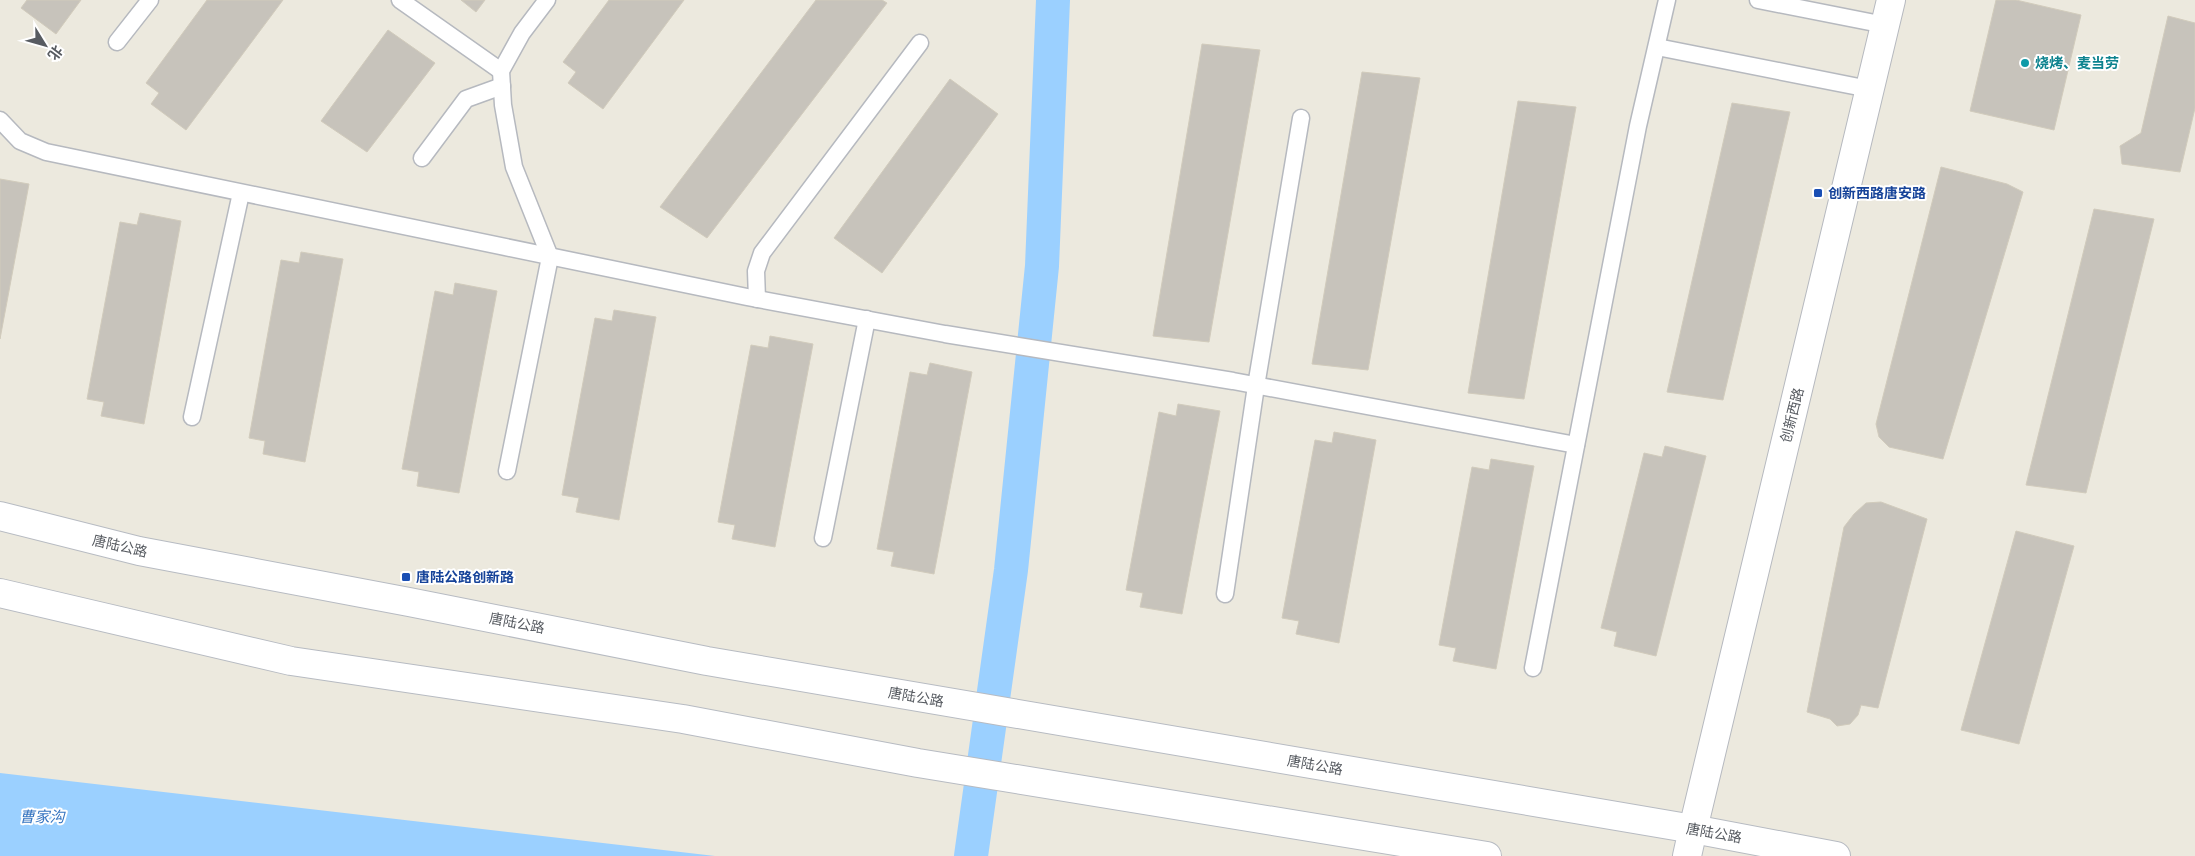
<svg xmlns="http://www.w3.org/2000/svg" width="2195" height="856" viewBox="0 0 2195 856" font-family="Commissioner,'Noto Sans SC',sans-serif">
	<style>
		.water { fill: #9bd0ff }
		.lines { fill: none; stroke-linecap: round; stroke-linejoin: round }
		.canal { stroke: #9bd0ff; stroke-width: 34 }
		.building { fill: #c7c3bb; stroke: #d1cbbc }
		.lane-casing { stroke: #b6b9bf; stroke-width: 19 }
		.street-casing { stroke: #b6b9bf; stroke-width: 30 }
		.secondary-casing { stroke: #b7bbc2; stroke-width: 30 }
		.lane { stroke: #fff; stroke-width: 16 }
		.street { stroke: #fff; stroke-width: 28 }
		.secondary { stroke: #fff; stroke-width: 28 }
		.culture-dot { fill: #0f9aa8; stroke: #fff; stroke-width: 2 }
		.transit-dot { fill: #1a4fb4; stroke: #fff; stroke-width: 2 }
		.labels { text-anchor: middle; stroke-width: 4; stroke-linejoin: round; paint-order: stroke }
		.culture-label { font-size: 14px; font-weight: bold; fill: #0d838f; stroke: #fff; text-anchor: start }
		.transit-label { font-size: 14px; font-weight: bold; fill: #164399; stroke: #fff; text-anchor: start }
		.street-label { font-size: 14px; fill: #575b61; stroke: #fff }
		.water-label { font-size: 15px; font-style: italic; fill: #3574c0; stroke: #fff }
	</style>
	<rect width="100%" height="100%" fill="#ece9de"/>
	<polygon class="water" points="0,773 715,856 0,856"/>
	<g class="lines">
		<polyline class="canal" points="971,856 1011,570 1042,266 1053,0"/>
	</g>
	<g class="building">
		<polygon points="27,0 81,0 56,34 21,8"/>
		<polygon points="207,0 283,0 186,130 151,104 159,93 146,83"/>
		<polygon points="461,0 485,0 476,12"/>
		<polygon points="609,0 684,0 603,109 568,83 576,72 563,62"/>
		<polygon points="816,0 882,0 887,3 707,238 660,207"/>
		<polygon points="1996,0 2016,0 2081,15 2054,130 1970,111"/>
		<polygon points="2168,16 2195,23 2195,108 2180,172 2122,164 2120,146 2141,133"/>
		<polygon points="388,30 435,63 367,152 321,121"/>
		<polygon points="1202,44 1260,50 1209,342 1153,336"/>
		<polygon points="1362,72 1420,78 1368,370 1312,364"/>
		<polygon points="950,79 998,114 882,273 834,238"/>
		<polygon points="1518,101 1576,107 1524,399 1468,393"/>
		<polygon points="1732,103 1790,112 1723,400 1667,392"/>
		<polygon points="1941,167 2007,184 2023,192 1943,459 1889,447 1879,437 1876,424"/>
		<polygon points="0,179 29,184 0,339"/>
		<polygon points="2094,209 2154,219 2086,493 2026,485"/>
		<polygon points="140,213 181,221 144,424 101,416 104,402 87,399 120,222 137,225"/>
		<polygon points="301,252 343,259 305,462 263,454 265,441 249,438 281,260 299,263"/>
		<polygon points="455,283 497,291 459,493 417,486 419,472 402,469 435,291 453,295"/>
		<polygon points="614,310 656,317 619,520 576,512 579,498 562,495 595,318 612,321"/>
		<polygon points="770,336 813,344 775,547 732,539 735,525 718,522 751,345 768,348"/>
		<polygon points="930,363 972,372 934,574 891,566 894,552 877,549 910,372 927,375"/>
		<polygon points="1178,404 1220,411 1182,614 1140,607 1143,593 1126,590 1159,412 1176,416"/>
		<polygon points="1334,432 1376,440 1339,643 1296,634 1299,621 1282,618 1315,440 1332,443"/>
		<polygon points="1665,446 1706,456 1656,656 1614,646 1617,632 1601,628 1644,453 1662,457"/>
		<polygon points="1491,459 1534,466 1496,669 1453,661 1456,648 1439,645 1472,467 1489,470"/>
		<polygon points="1881,502 1927,519 1878,708 1861,705 1858,715 1850,724 1837,726 1830,719 1807,712 1844,527 1854,514 1866,503"/>
		<polygon points="2016,531 2074,546 2019,744 1961,730"/>
	</g>
	<g class="lines">
		<defs>
			<g id="lane">
				<polyline points="400,0 501,71"/>
				<polyline points="1758,0 1885,25"/>
				<polyline points="117,42 150,0"/>
				<polyline points="1657,47 1869,89"/>
				<polyline points="0,120 20,141 46,152 747,297 945,334 1233,381 1576,445"/>
				<polyline points="422,158 466,99 502,86"/>
				<polyline points="757,299 756,271 762,253 920,43"/>
				<polyline points="192,417 241,193"/>
				<polyline points="507,471 550,257 514,167 503,105 501,71 522,33 547,0"/>
				<polyline points="823,538 867,319"/>
				<polyline points="1225,594 1256,386 1301,118"/>
				<polyline points="1533,668 1638,126 1667,0"/>
			</g>
			<polyline id="street" points="1693,829 1891,0"/>
			<g id="secondary">
				<polyline points="0,516 139,551 409,602 707,661 1693,829 1836,856"/>
				<polyline points="0,593 291,661 683,719 918,763 1487,856"/>
				<polyline points="1687,856 1693,829"/>
			</g>
		</defs>
		<use href="#lane" class="lane-casing"/>
		<use href="#street" class="street-casing"/>
		<use href="#secondary" class="secondary-casing"/>
		<use href="#lane" class="lane"/>
		<use href="#street" class="street"/>
		<use href="#secondary" class="secondary"/>
	</g>
	<circle class="culture-dot" cx="2025" cy="63" r="5"/>
	<g class="transit-dot">
		<rect x="1813" y="188" width="10" height="10" rx="2.5"/>
		<rect x="401" y="572" width="10" height="10" rx="2.5"/>
	</g>
	<g class="labels">
		<g class="culture-label">
			<text x="2035" y="68">烧烤、麦当劳</text>
		</g>
		<g class="transit-label">
			<text x="1828" y="198">创新西路唐安路</text>
			<text x="416" y="582">唐陆公路创新路</text>
		</g>
		<g class="street-label">
			<text transform="translate(1792 415) rotate(-76)" y="5">创新西路</text>
			<text transform="translate(120 546) rotate(13)" y="5">唐陆公路</text>
			<text transform="translate(517 623) rotate(11)" y="5">唐陆公路</text>
			<text transform="translate(916 697) rotate(10)" y="5">唐陆公路</text>
			<text transform="translate(1315 765) rotate(10)" y="5">唐陆公路</text>
			<text transform="translate(1714 833) rotate(10)" y="5">唐陆公路</text>
		</g>
		<g class="water-label">
			<text x="42" y="822">曹家沟</text>
		</g>
	</g>
	<g transform="translate(45 45) rotate(127)" stroke="#ffffff" stroke-width="4" paint-order="stroke">
	<path d="M0-4L9 19L0 12L-9 19Z" fill="#575b61"/>
	<text y="-8" font-size="14" font-weight="bold" text-anchor="middle" fill="#575b61">北</text>
	</g>
</svg>
